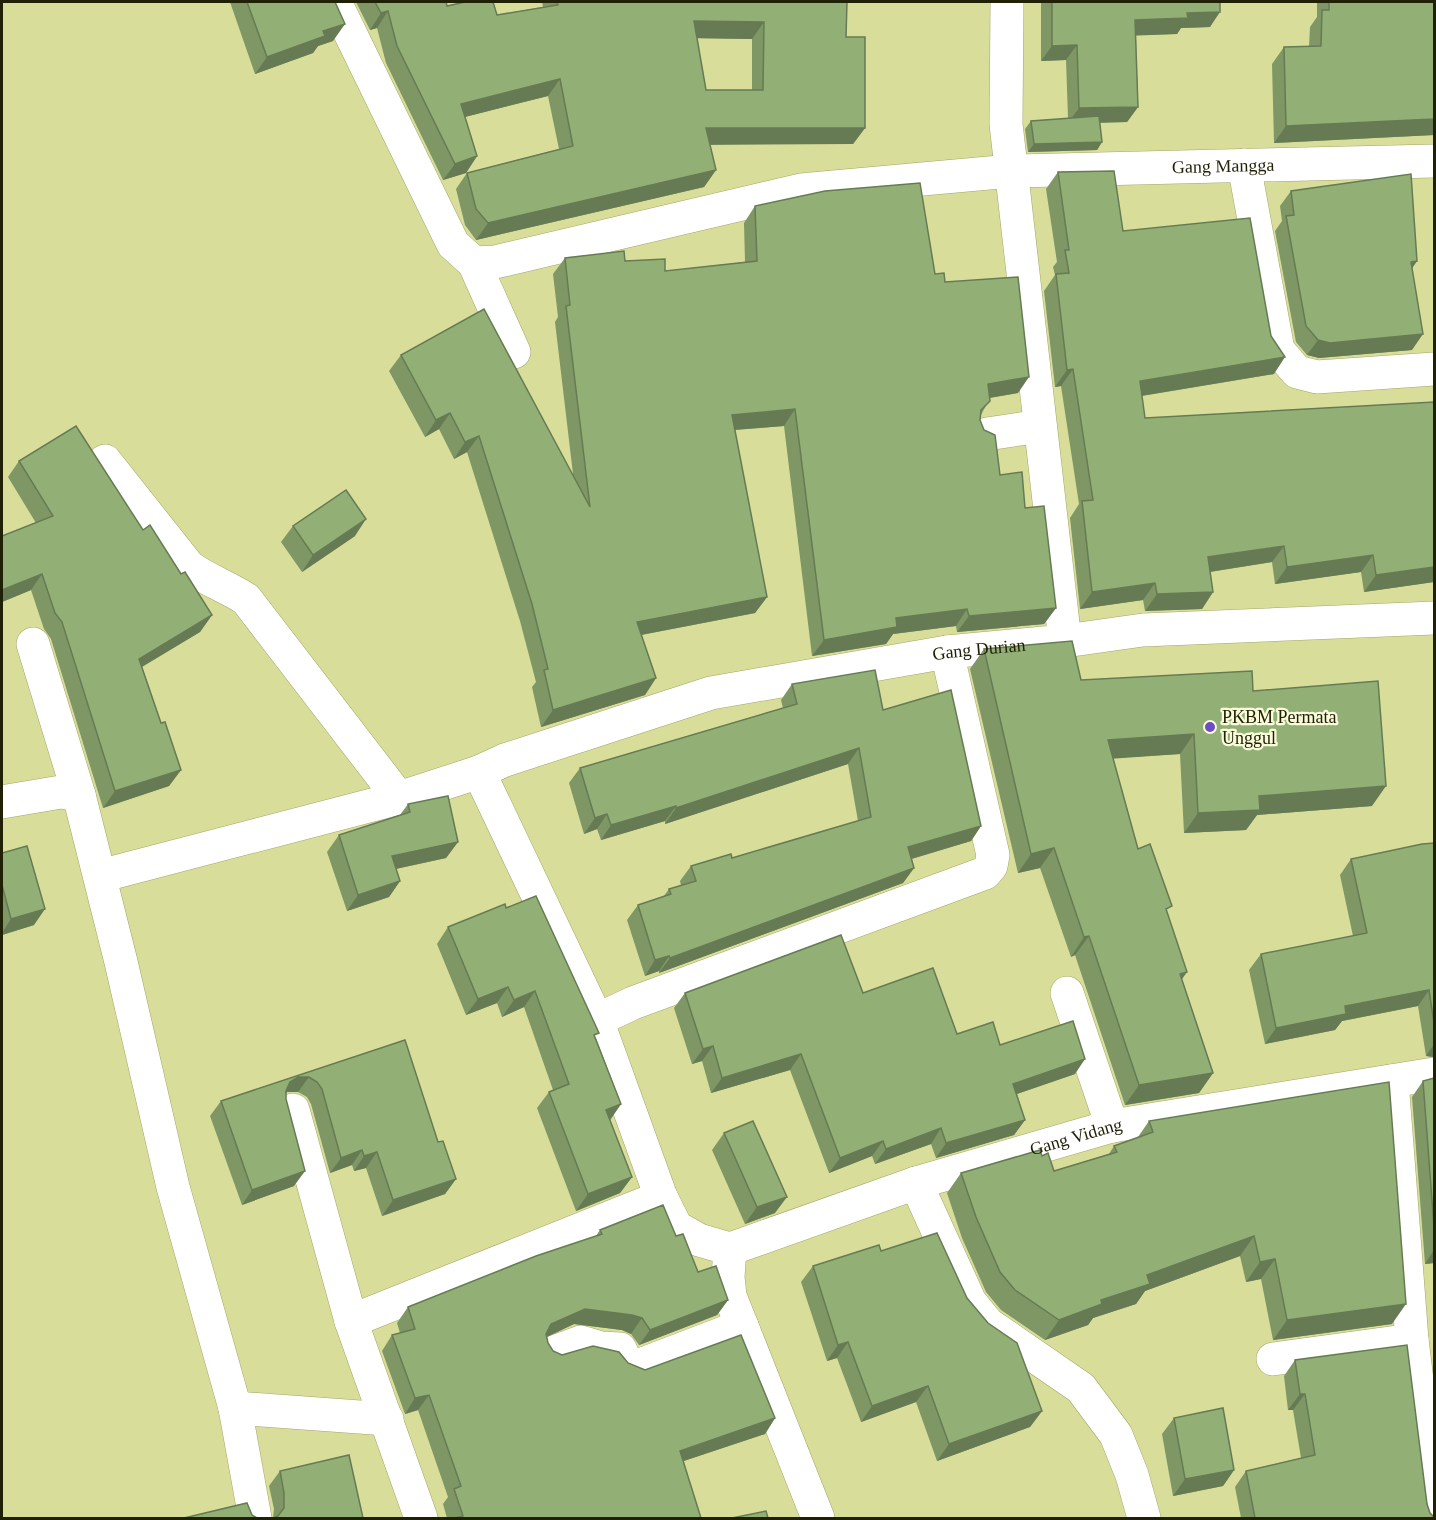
<svg xmlns="http://www.w3.org/2000/svg" width="1436" height="1520" viewBox="0 0 1436 1520" font-family="'Times New Roman',serif">
	<style>
		.lines { fill: none; stroke-linecap: round; stroke-linejoin: round }
		.minor-casing { stroke: #a3a665; stroke-width: 34 }
		.minor { stroke: #fff; stroke-width: 33 }
		.wall { fill: #7e9765; fill-rule: evenodd }
		.shaded-wall { fill: #667b53 }
		.building { fill: #92b076; stroke: #667b53; stroke-width: 1.5; fill-rule: evenodd }
		.poi-dot { fill: #6d4dc7; stroke: #f9fbda; stroke-width: 2 }
		.labels { text-anchor: middle; stroke-width: 4.5; stroke-linejoin: round; paint-order: stroke }
		.street-label { font-size: 18px; fill: #1f2005; stroke: #f9fbda }
		.poi-label { font-size: 18px; fill: #1f2005; stroke: #f9fbda; text-anchor: start }
	</style>
	<rect width="100%" height="100%" fill="#d9dd9a"/>
	<g class="lines">
		<defs>
			<g id="minor">
				<path id="s1" d="M335,2L453,244L474,263L495,262L801,190L1011,171L1434,161"/>
				<polyline points="1007,2 1006,124 1065,641"/>
				<polyline points="1244,165 1278,350 1297,372 1317,377 1434,369"/>
				<polyline points="474,263 514,352"/>
				<polyline points="987,434 1040,426"/>
				<path d="M105,461L189,567C207,580 228,587 246,599L399,798"/>
				<polyline points="33,644 79,795 121,962 173,1187 235,1408 255,1518"/>
				<polyline points="479,772 597,1020 661,1197 676,1227 699,1240 730,1249"/>
				<polyline points="2,802 61,792 79,795"/>
				<path id="s2" d="M100,876L399,798L479,772L505,760L711,693L947,652L1065,641L1143,630L1434,618"/>
				<polyline points="1067,993 1112,1126"/>
				<polyline points="597,1020 633,1003 985,873 991,866 993,855 947,652"/>
				<polyline points="1392,1081 1412,1340 1434,1518"/>
				<polyline points="293,1110 351,1321 421,1518"/>
				<polyline points="916,1183 970,1302 988,1324 1081,1388 1116,1435 1132,1475 1144,1518"/>
				<path id="s3" d="M730,1249L916,1183L1112,1126L1434,1074"/>
				<polyline points="730,1249 728,1277 730,1296 818,1518"/>
				<polyline points="351,1321 661,1197"/>
				<polyline points="554,1352 581,1342 601,1348 620,1349 626,1362 635,1367 742,1326"/>
				<polyline points="1273,1359 1412,1340"/>
				<polyline points="235,1408 387,1419"/>
			</g>
		</defs>
		<use href="#minor" class="minor-casing"/>
		<use href="#minor" class="minor"/>
	</g>
	<g class="wall">
		<polygon points="230,2 335,2 333,41 318,46 313,53 255,74"/>
		<path d="M356,2H446L447,6L497,15L543,7L542,2H847L846,37L865,128L853,144H710L716,170L704,187L476,240L465,225L456,189L467,173L559,149L548,96L465,117L477,156L466,173L443,180L386,63L377,28L370,30ZM697,38L752,39V90H706Z"/>
		<polygon points="1041,2 1220,2 1210,27 1181,28 1177,34 1136,35 1138,107 1127,122 1100,123 1102,142 1097,150 1028,152 1025,129 1031,121 1068,118 1066,60 1041,61"/>
		<polygon points="1317,2 1434,2 1434,135 1274,143 1272,64 1284,47 1309,47 1310,27 1317,17"/>
		<polygon points="1058,172 1274,374 1142,396 1145,418 1434,582 1364,592 1361,572 1275,584 1272,562 1210,572 1213,592 1202,609 1145,611 1143,600 1080,609 1070,518 1079,504 1061,386 1055,387 1044,291 1055,275 1053,267 1057,262 1046,189"/>
		<polygon points="1291,191 1417,261 1412,268 1412,350 1319,358 1307,355 1296,342 1275,231 1282,221 1280,206"/>
		<polygon points="755,206 935,274 945,282 1018,393 990,398 981,415 980,420 1000,475 1025,508 1056,608 1044,624 957,632 956,626 893,634 886,644 812,656 784,426 735,430 767,597 755,613 641,635 656,678 645,695 541,727 532,687 536,682 520,621 467,452 454,459 439,429 425,437 389,371 401,355 573,474 555,322 558,317 553,274 565,258 625,261 665,271 745,262 744,223"/>
		<polygon points="19,461 143,530 181,574 212,615 200,632 142,667 161,723 181,770 169,786 103,808 51,639 44,629 31,590 2,602 2,536 36,523 8,477"/>
		<polygon points="293,526 355,536 302,572 281,542"/>
		<polygon points="984,649 1081,680 1253,691 1372,806 1257,815 1246,830 1184,833 1180,754 1113,758 1138,849 1167,913 1181,979 1213,1073 1199,1093 1125,1105 1075,955 1071,957 1040,868 1018,873 970,669"/>
		<polygon points="792,684 883,710 981,826 971,841 912,859 914,868 903,883 659,973 659,971 645,976 627,920 638,905 664,896 669,889 681,885 680,881 691,866 732,858 858,821 848,764 665,824 665,821 601,840 597,829 584,834 569,783 580,768 783,708 781,700"/>
		<polygon points="408,804 458,842 446,858 396,869 400,881 389,897 347,911 327,852 339,835 400,815"/>
		<polygon points="1434,843 1434,1057 1426,1056 1418,1006 1342,1021 1335,1030 1265,1044 1249,970 1261,954 1353,936 1340,875 1351,859"/>
		<polygon points="2,853 34,925 2,935"/>
		<polygon points="506,908 596,1038 621,1104 610,1120 632,1177 620,1193 576,1211 537,1108 549,1092 553,1090 524,1007 502,1017 497,1003 466,1015 437,944 448,927"/>
		<polygon points="685,993 863,993 957,1034 1000,1045 1075,1074 1017,1094 1025,1120 1014,1135 936,1158 931,1144 875,1164 872,1156 829,1173 790,1070 711,1093 702,1061 692,1064 674,1008"/>
		<polygon points="405,1040 438,1142 456,1179 445,1194 382,1216 366,1168 354,1171 352,1165 330,1173 311,1104 307,1097 298,1092 287,1092 286,1093 286,1099 294,1186 242,1205 210,1116 221,1101"/>
		<polygon points="1434,1078 1434,1263 1425,1264 1412,1097 1423,1081"/>
		<polygon points="1149,1121 1392,1324 1273,1340 1261,1279 1246,1282 1240,1256 1145,1291 1136,1304 1093,1318 1088,1325 1045,1340 1001,1310 986,1292 962,1238 947,1193 961,1173 1042,1156 1054,1171 1109,1154 1114,1146 1138,1137"/>
		<polygon points="724,1133 775,1213 745,1224 712,1150"/>
		<polygon points="600,1230 676,1236 698,1272 728,1300 717,1315 639,1345 631,1334 622,1330 574,1324 547,1337 548,1343 553,1351 562,1355 628,1363 775,1418 765,1434 683,1461 701,1518 447,1518 443,1504 448,1497 418,1410 405,1414 382,1351 392,1335 400,1333 397,1323 408,1307 596,1236"/>
		<polygon points="881,1251 967,1298 1042,1411 1030,1427 937,1461 916,1402 861,1422 837,1358 827,1361 801,1282 813,1266"/>
		<polygon points="1295,1360 1427,1504 1430,1513 1434,1518 1241,1518 1235,1487 1246,1471 1301,1458 1293,1410 1288,1410 1284,1376"/>
		<polygon points="1174,1418 1234,1470 1223,1486 1173,1496 1162,1434"/>
		<polygon points="280,1471 363,1518 273,1518 274,1509 269,1486"/>
	</g>
	<g class="shaded-wall">
		<polygon points="388,11 377,28 370,30 381,13"/>
		<polygon points="1220,12 1210,27 1181,28 1177,34 1125,36 1135,20 1187,13"/>
		<polygon points="694,21 764,22 752,39 683,38"/>
		<polygon points="345,24 333,41 318,46 313,53 255,74 267,57 323,31"/>
		<polygon points="1077,45 1066,60 1041,61 1052,46"/>
		<polygon points="560,79 548,96 449,121 461,104"/>
		<polygon points="1138,107 1127,122 1068,123 1079,108"/>
		<polygon points="1434,119 1434,135 1274,143 1286,126"/>
		<polygon points="706,128 865,128 853,144 695,145"/>
		<polygon points="1102,142 1097,150 1028,152 1034,144"/>
		<polygon points="477,156 466,173 443,180 455,164"/>
		<polygon points="716,170 704,187 476,240 488,223"/>
		<polygon points="1417,261 1406,277 1411,262"/>
		<polygon points="1423,334 1412,350 1319,358 1307,355 1318,340"/>
		<polygon points="1285,357 1274,374 1128,398 1140,381"/>
		<polygon points="1073,369 1061,386 1055,387 1067,370"/>
		<polygon points="1029,377 1018,393 976,400 988,384"/>
		<polygon points="795,409 784,426 720,431 732,415"/>
		<polygon points="450,413 439,429 425,437 436,420"/>
		<polygon points="479,436 467,452 454,459 465,442"/>
		<polygon points="366,519 355,536 302,572 313,555"/>
		<polygon points="1284,546 1272,562 1196,574 1208,557"/>
		<polygon points="1373,555 1361,572 1275,584 1287,567"/>
		<polygon points="1434,567 1434,582 1364,592 1376,575"/>
		<polygon points="42,574 31,590 2,602 2,590"/>
		<polygon points="1155,583 1143,600 1080,609 1092,592"/>
		<polygon points="1213,592 1202,609 1145,611 1157,594"/>
		<polygon points="767,597 755,613 625,638 637,622"/>
		<polygon points="1056,608 1044,624 957,632 969,616"/>
		<polygon points="967,609 956,626 893,634 886,644 812,656 824,640 896,618"/>
		<polygon points="212,615 200,632 128,675 139,659"/>
		<polygon points="656,678 645,695 541,727 553,710"/>
		<polygon points="1194,734 1180,754 1094,760 1108,740"/>
		<polygon points="859,748 848,764 665,824 676,808"/>
		<polygon points="181,770 169,786 103,808 115,791"/>
		<polygon points="1386,786 1372,806 1257,815 1246,830 1184,833 1198,813 1259,796"/>
		<polygon points="676,806 665,821 601,840 611,825"/>
		<polygon points="607,814 597,829 584,834 595,818"/>
		<polygon points="981,826 971,841 897,863 908,847"/>
		<polygon points="458,842 446,858 381,872 392,856"/>
		<polygon points="1054,848 1040,868 1018,873 1031,854"/>
		<polygon points="914,868 903,883 659,973 670,958"/>
		<polygon points="400,881 389,897 347,911 358,895"/>
		<polygon points="45,909 34,925 2,935 2,933 11,919"/>
		<polygon points="1089,936 1075,955 1071,957 1084,937"/>
		<polygon points="669,956 659,971 645,976 655,960"/>
		<polygon points="1187,972 1173,992 1180,974"/>
		<polygon points="508,987 497,1003 466,1015 478,999"/>
		<polygon points="1429,990 1418,1006 1342,1021 1335,1030 1265,1044 1276,1028 1345,1006"/>
		<polygon points="535,991 524,1007 502,1017 514,1000"/>
		<polygon points="1434,1044 1434,1057 1426,1056"/>
		<polygon points="713,1046 702,1061 692,1064 703,1049"/>
		<polygon points="801,1054 790,1070 711,1093 722,1078"/>
		<polygon points="1085,1059 1075,1074 1002,1099 1013,1084"/>
		<polygon points="1213,1073 1199,1093 1125,1105 1139,1085"/>
		<polygon points="298,1077 309,1077 298,1092 287,1092 279,1097 290,1082"/>
		<polygon points="621,1104 610,1120 606,1110"/>
		<polygon points="1025,1120 1014,1135 936,1158 946,1143"/>
		<polygon points="941,1128 931,1144 875,1164 886,1149"/>
		<polygon points="883,1141 872,1156 829,1173 840,1158"/>
		<polygon points="362,1150 352,1165 330,1173 341,1158"/>
		<polygon points="377,1152 366,1168 354,1171 364,1156"/>
		<polygon points="305,1171 294,1186 242,1205 252,1190"/>
		<polygon points="632,1177 620,1193 576,1211 588,1194"/>
		<polygon points="456,1179 445,1194 382,1216 393,1200"/>
		<polygon points="787,1197 775,1213 745,1224 757,1207"/>
		<polygon points="1254,1236 1240,1256 1145,1291 1136,1304 1093,1318 1088,1325 1045,1340 1059,1320 1101,1300 1147,1275"/>
		<polygon points="1434,1250 1434,1263 1425,1264"/>
		<polygon points="1275,1259 1261,1279 1246,1282 1260,1262"/>
		<polygon points="728,1300 717,1315 639,1345 650,1330"/>
		<polygon points="1406,1304 1392,1324 1273,1340 1287,1320"/>
		<polygon points="585,1309 632,1315 642,1318 631,1334 622,1330 574,1324 540,1340 551,1324"/>
		<polygon points="848,1342 837,1358 827,1361 838,1345"/>
		<polygon points="928,1386 916,1402 861,1422 872,1406"/>
		<polygon points="1300,1394 1305,1394 1293,1410 1288,1410"/>
		<polygon points="429,1395 418,1410 405,1414 415,1398"/>
		<polygon points="1042,1411 1030,1427 937,1461 949,1444"/>
		<polygon points="775,1418 765,1434 669,1466 680,1451"/>
		<polygon points="1234,1470 1223,1486 1173,1496 1185,1479"/>
	</g>
	<g class="building">
		<polygon points="247,2 335,2 345,24 323,31 325,36 267,57"/>
		<path d="M375,2H446L447,6L465,2H493L497,15L558,5L557,2H847L846,37H865V128H706L716,170L488,223L476,209L467,173L573,146L560,79L461,104L477,156L455,164L397,46L388,11L381,13ZM694,21L764,22L763,90H706Z"/>
		<polygon points="1052,2 1220,2 1220,12 1187,13 1188,18 1135,20 1138,107 1079,108 1077,45 1052,46"/>
		<polygon points="1329,2 1434,2 1434,119 1286,126 1284,47 1321,46 1322,10 1329,10"/>
		<polygon points="1099,116 1102,142 1034,144 1031,121"/>
		<polygon points="1114,171 1123,231 1250,218 1271,336 1285,357 1140,381 1145,418 1434,402 1434,567 1376,575 1373,555 1287,567 1284,546 1208,557 1213,592 1157,594 1155,583 1092,592 1082,501 1093,500 1073,369 1067,370 1056,274 1069,273 1065,250 1069,250 1058,172"/>
		<polygon points="1411,174 1417,261 1411,262 1423,334 1330,343 1318,340 1306,326 1286,216 1294,215 1291,191"/>
		<polygon points="920,183 935,274 944,273 945,282 1018,277 1029,377 988,384 990,401 981,410 980,420 984,430 995,435 1000,475 1022,472 1025,508 1044,506 1056,608 969,616 967,609 896,618 897,627 824,640 795,409 732,415 767,597 637,622 656,678 553,710 544,670 548,669 532,604 479,436 465,442 450,413 436,420 401,355 484,309 590,507 566,306 570,305 565,258 624,251 625,261 665,259 665,271 757,261 755,206 825,191"/>
		<polygon points="76,426 143,530 150,525 181,574 185,572 212,615 139,659 161,723 165,722 181,770 115,791 62,622 55,613 42,574 2,590 2,536 53,516 19,461"/>
		<polygon points="346,490 366,519 313,555 293,526"/>
		<polygon points="1072,641 1081,680 1252,671 1253,691 1378,681 1386,786 1259,796 1260,810 1198,813 1194,734 1108,740 1138,849 1150,844 1172,906 1166,909 1187,972 1180,974 1213,1073 1139,1085 1089,936 1084,937 1054,848 1031,854 984,649"/>
		<polygon points="875,670 883,710 951,690 981,826 908,847 914,868 670,958 669,956 655,960 638,905 671,894 669,889 696,881 691,866 731,854 732,858 871,817 859,748 676,808 676,806 611,825 607,814 595,818 580,768 797,704 792,684"/>
		<polygon points="448,796 458,842 392,856 400,881 358,895 339,835 410,812 408,804"/>
		<polygon points="1434,843 1434,1023 1429,990 1345,1006 1346,1014 1276,1028 1261,954 1367,933 1351,859 1422,844"/>
		<polygon points="27,846 45,909 11,919 2,885 2,853"/>
		<polygon points="536,896 599,1033 594,1035 621,1104 606,1110 632,1177 588,1194 549,1092 569,1084 535,991 514,1000 508,987 478,999 448,927 505,904 506,908"/>
		<polygon points="841,935 863,993 933,968 957,1034 993,1022 1000,1045 1073,1021 1085,1059 1013,1084 1025,1120 946,1143 941,1128 886,1149 883,1141 840,1158 801,1054 722,1078 713,1046 703,1049 685,993"/>
		<polygon points="405,1040 438,1142 443,1141 456,1179 393,1200 377,1152 364,1156 362,1150 341,1158 322,1089 317,1082 309,1077 298,1077 290,1082 286,1091 286,1099 305,1171 252,1190 221,1101"/>
		<polygon points="1434,1078 1434,1227 1423,1081"/>
		<polygon points="1389,1082 1406,1304 1287,1320 1275,1259 1260,1262 1254,1236 1147,1275 1150,1284 1101,1300 1102,1304 1059,1320 1015,1290 1000,1272 976,1217 961,1173 1040,1150 1042,1156 1048,1153 1054,1171 1117,1152 1114,1146 1153,1132 1149,1121"/>
		<polygon points="753,1121 787,1197 757,1207 724,1133"/>
		<polygon points="663,1205 676,1236 683,1234 698,1272 716,1266 728,1300 650,1330 642,1318 632,1315 585,1309 551,1324 546,1334 548,1343 553,1351 562,1355 593,1346 619,1352 628,1363 645,1370 741,1335 775,1418 680,1451 701,1518 455,1518 463,1516 454,1489 461,1486 429,1395 415,1398 392,1335 415,1329 408,1307 536,1256 602,1234 600,1230"/>
		<polygon points="937,1233 967,1298 988,1323 1017,1343 1042,1411 949,1444 928,1386 872,1406 848,1342 838,1345 813,1266 879,1245 881,1251"/>
		<polygon points="1407,1345 1427,1504 1430,1513 1434,1517 1434,1518 1255,1518 1246,1471 1315,1455 1305,1394 1300,1394 1295,1360"/>
		<polygon points="1223,1408 1234,1470 1185,1479 1174,1418"/>
		<polygon points="349,1455 363,1518 274,1518 278,1516 284,1508 284,1493 280,1471"/>
		<polygon points="247,1503 252,1515 257,1518 184,1518"/>
		<polygon points="766,1511 768,1518 732,1518"/>
	</g>
	<circle class="poi-dot" cx="1210" cy="727" r="6"/>
	<g class="labels">
		<g class="street-label">
			<text dy="6" stroke="none"><textPath href="#s1" startOffset="1056">Gang Mangga</textPath></text>
			<text dy="6" stroke="none"><textPath href="#s2" startOffset="910">Gang Durian</textPath></text>
			<text dy="6" stroke="none"><textPath href="#s3" startOffset="364">Gang Vidang</textPath></text>
		</g>
		<g class="poi-label">
			<text x="1222" y="723">PKBM Permata<tspan x="1222" dy="21">Unggul</tspan></text>
		</g>
	</g>
	<rect width="1436" height="1520" fill="none" stroke="#1f2005" stroke-width="6"/>
</svg>
